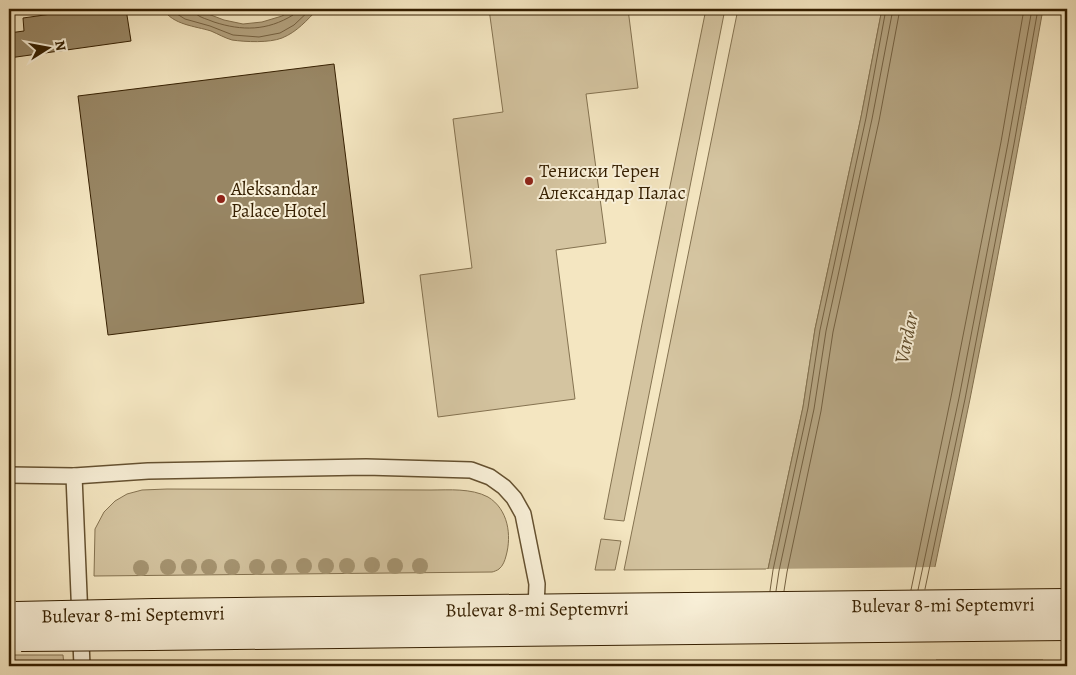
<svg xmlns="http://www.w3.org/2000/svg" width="1076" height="675" viewBox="0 0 1076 675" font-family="Alegreya,serif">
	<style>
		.green { fill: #d4c4a0; stroke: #847250 }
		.water { fill: #b3a27f; stroke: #816e4c }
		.pier { fill: #f4e6c1 }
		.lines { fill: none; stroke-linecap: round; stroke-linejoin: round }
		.shore { stroke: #746040; stroke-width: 1 }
		.building { fill: #988664; stroke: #351f00 }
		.lane-casing { stroke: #655130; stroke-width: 18 }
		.secondary-casing { stroke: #351f00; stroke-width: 30 }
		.lane { stroke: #f8efd7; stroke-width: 15 }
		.secondary { stroke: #f8efd7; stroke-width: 28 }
		.secondary-bridge-casing { stroke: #351f00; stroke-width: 30; stroke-linecap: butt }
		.secondary-bridge { stroke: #f8efd7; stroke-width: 28 }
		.tree { fill: #a59471 }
		.poi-dot { fill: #8f2418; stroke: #f8efd7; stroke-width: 2 }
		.labels { text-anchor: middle; stroke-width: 4; stroke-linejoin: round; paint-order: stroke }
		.poi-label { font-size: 19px; fill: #351f00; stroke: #f8efd7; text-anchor: start }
		.street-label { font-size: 19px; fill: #351f00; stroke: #f8efd7 }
		.water-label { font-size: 20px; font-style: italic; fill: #614d2c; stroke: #f8efd7 }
	</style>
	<rect width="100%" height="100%" fill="#f4e6c1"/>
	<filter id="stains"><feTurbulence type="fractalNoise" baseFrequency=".004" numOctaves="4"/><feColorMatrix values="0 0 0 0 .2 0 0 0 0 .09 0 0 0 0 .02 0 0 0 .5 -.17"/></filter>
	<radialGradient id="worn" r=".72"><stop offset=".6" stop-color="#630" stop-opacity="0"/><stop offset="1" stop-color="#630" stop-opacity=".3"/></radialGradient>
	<g class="green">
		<polygon points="489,9 628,9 638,88 586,94 606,243 556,250 575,399 438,417 420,275 472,268 453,119 503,112"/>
		<polygon points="706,9 725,9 624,521 604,519 642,324"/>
		<polygon points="738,9 882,9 861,117 815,329 803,407 768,569 624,570"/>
		<path d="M167,489L431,490C449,490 471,488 488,497C508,509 512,535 506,556C505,560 503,566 499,569C498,570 493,572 492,572L94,576L95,529L104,512L115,501L127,494L142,490Z"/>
		<polygon points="601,539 621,541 615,570 595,570"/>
		<polygon points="9,655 63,655 64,666 9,666"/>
		<polygon points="936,660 1043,660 1042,666 934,666"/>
		<polygon points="749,662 748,666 613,666 614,663"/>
	</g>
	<g class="water">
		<path d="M163,9H195L224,20L243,24L262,22L282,16L294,9H318C307,20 297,32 282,38C269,43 246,42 232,40C225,38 218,34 211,31C195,26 173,25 163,9Z"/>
		<path d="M882,9H1043C1020,139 996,269 970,399C952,488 932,577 915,666H748L762,606L768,569L803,407L815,329L861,117Z"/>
	</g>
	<polygon class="pier" points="937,567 918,661 747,662 760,605 766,569"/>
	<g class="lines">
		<g class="shore">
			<polyline points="169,9 185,19 210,26 233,35 259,37 280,33 294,25 311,9"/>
			<path d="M194,9L196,14C201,18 207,19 214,22C242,31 267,31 293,15L295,9"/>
			<polyline points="925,589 965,399 1014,144 1038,9"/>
			<polyline points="911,590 951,397 1001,142 1024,9"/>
			<polyline points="918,590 959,398 1008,143 1032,9"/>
			<polyline points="770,591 773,570 808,408 820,330 866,118 886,9"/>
			<polyline points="776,591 779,571 814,409 826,331 872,119 893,9"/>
			<polyline points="784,591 787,572 821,411 833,332 879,121 900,9"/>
		</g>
	</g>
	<g class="building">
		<polygon points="87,9 126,9 131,41 9,58 9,33 24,31 23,18"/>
		<polygon points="334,64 364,303 108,335 78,96"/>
	</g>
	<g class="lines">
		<defs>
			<g id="lane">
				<polyline points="9,475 74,476 148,471 366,467 471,470 490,477 504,487 514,498 523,514 537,584 536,608"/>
				<polyline points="74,476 82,666"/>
			</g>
			<g id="secondary">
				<path id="s1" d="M155,613L583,608L1067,603"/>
				<polyline points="152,636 1067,626"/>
			</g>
		</defs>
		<use href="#lane" class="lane-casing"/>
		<use href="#secondary" class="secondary-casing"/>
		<use href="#lane" class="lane"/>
		<use href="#secondary" class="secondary"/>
		<defs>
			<g id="secondary-bridge">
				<polyline points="16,616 155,613"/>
				<polyline points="21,637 152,636"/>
			</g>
		</defs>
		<use href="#secondary-bridge" class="secondary-bridge-casing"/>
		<use href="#secondary-bridge" class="secondary-bridge"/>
	</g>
	<g class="tree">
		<circle cx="372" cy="565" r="8"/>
		<circle cx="304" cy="566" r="8"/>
		<circle cx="326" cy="566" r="8"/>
		<circle cx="347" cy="566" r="8"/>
		<circle cx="395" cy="566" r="8"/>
		<circle cx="420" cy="566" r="8"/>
		<circle cx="168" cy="567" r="8"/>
		<circle cx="189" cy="567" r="8"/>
		<circle cx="209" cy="567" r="8"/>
		<circle cx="232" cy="567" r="8"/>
		<circle cx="257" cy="567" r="8"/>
		<circle cx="279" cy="567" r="8"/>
		<circle cx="141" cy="568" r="8"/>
	</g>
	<g class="poi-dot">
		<circle cx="529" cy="181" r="5"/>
		<circle cx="221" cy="199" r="5"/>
	</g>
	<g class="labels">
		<g class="poi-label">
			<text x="539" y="177">Тениски Терен<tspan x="539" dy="22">Александар Палас</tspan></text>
			<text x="231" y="195">Aleksandar<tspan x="231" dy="22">Palace Hotel</tspan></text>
		</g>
		<g class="street-label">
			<text dy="7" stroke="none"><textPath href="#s1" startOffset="788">Bulevar 8-mi Septemvri</textPath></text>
			<text dy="7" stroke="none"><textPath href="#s1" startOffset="382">Bulevar 8-mi Septemvri</textPath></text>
			<text transform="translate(133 614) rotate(-1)" y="7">Bulevar 8-mi Septemvri</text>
		</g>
		<g class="water-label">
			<text transform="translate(906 338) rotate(-78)" y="7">Vardar</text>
		</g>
	</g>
	<rect width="1076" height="675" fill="none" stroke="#f4e6c1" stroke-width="30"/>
	<rect x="10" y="10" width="1056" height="655" fill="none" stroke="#351f00" stroke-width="2.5"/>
	<rect x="15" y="15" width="1046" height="645" fill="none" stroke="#351f00"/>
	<g transform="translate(48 48) rotate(79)" stroke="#f8efd7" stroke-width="4" paint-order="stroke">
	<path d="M0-4L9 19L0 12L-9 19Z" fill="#351f00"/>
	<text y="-8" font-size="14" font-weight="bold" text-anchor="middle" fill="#351f00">N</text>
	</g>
	<rect width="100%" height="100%" filter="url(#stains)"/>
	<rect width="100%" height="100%" fill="url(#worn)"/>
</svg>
